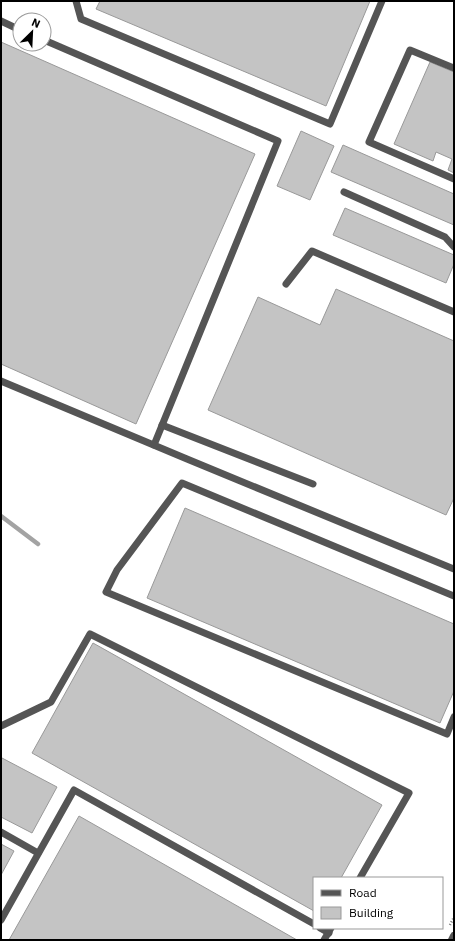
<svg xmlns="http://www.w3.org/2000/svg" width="455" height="941" viewBox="0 0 455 941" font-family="'IBM Plex Sans',sans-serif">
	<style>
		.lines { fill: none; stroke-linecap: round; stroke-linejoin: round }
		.stream { stroke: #a3a3a3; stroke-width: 4.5 }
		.building { fill: #c4c4c4; stroke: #999 }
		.path { stroke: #777; stroke-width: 2.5; stroke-dasharray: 1 2; stroke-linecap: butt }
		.lane { stroke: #555; stroke-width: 7 }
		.street { stroke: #555; stroke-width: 8 }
	</style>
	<rect width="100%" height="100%" fill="#fff"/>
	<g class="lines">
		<polyline class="stream" points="1,516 38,544"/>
	</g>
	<g class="building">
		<polygon points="100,1 370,1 326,106 96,9"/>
		<polygon points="1,42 255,154 136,424 1,364"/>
		<polygon points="430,62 454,72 454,173 448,170 452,159 436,152 433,161 394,144"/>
		<polygon points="301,131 334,146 310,200 277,186"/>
		<polygon points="343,145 454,194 454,225 331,172"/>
		<polygon points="345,208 454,255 454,264 446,283 333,235"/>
		<polygon points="336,289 454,341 454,498 446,515 208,410 258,297 320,325"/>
		<polygon points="185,508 454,624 454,691 440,723 147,598"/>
		<polygon points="93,643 382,805 341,878 314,878 314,911 32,753"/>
		<polygon points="2,758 57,787 32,833 1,817 1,761"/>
		<polygon points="79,816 297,940 9,940"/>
		<polygon points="1,844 14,851 1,875"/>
	</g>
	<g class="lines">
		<polyline class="path" points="450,925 454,917"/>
		<g class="lane">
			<polyline points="76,1 81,19 330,124 382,1"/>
			<polyline points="1,21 20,30"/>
			<polyline points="44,40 278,141 154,445"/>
			<polyline points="454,68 410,50 369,142 454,179"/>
			<polyline points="344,192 445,237 454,247"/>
			<polyline points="286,284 312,251 454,312"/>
			<polyline points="1,381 187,459 454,569"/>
			<polyline points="162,425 313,484"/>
			<polyline points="454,596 182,483 117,570 106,592 447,734 454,717"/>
			<polyline points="1,726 51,702 90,634 409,793 360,878"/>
			<polyline points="1,832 38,853"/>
			<polyline points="1,920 74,790 314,924"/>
			<polyline points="320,928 329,933"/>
			<polyline points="324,940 331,928"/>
		</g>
		<polyline class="street" points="452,940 454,936"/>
	</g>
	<rect width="455" height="941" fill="none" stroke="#000000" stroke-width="4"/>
	<rect x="313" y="877" width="130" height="52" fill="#ffffff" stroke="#999999"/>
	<rect x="321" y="890" width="20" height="6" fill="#555555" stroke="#999999"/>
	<text x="349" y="897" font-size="12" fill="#000000">Road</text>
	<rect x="321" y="907" width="20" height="12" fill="#c4c4c4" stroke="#999999"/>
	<text x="349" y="917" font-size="12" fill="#000000">Building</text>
	<g transform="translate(32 32) rotate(24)"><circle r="19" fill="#ffffff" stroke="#999999"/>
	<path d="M0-3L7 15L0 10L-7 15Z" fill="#000000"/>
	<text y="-6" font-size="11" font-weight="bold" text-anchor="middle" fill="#000000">N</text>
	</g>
</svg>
